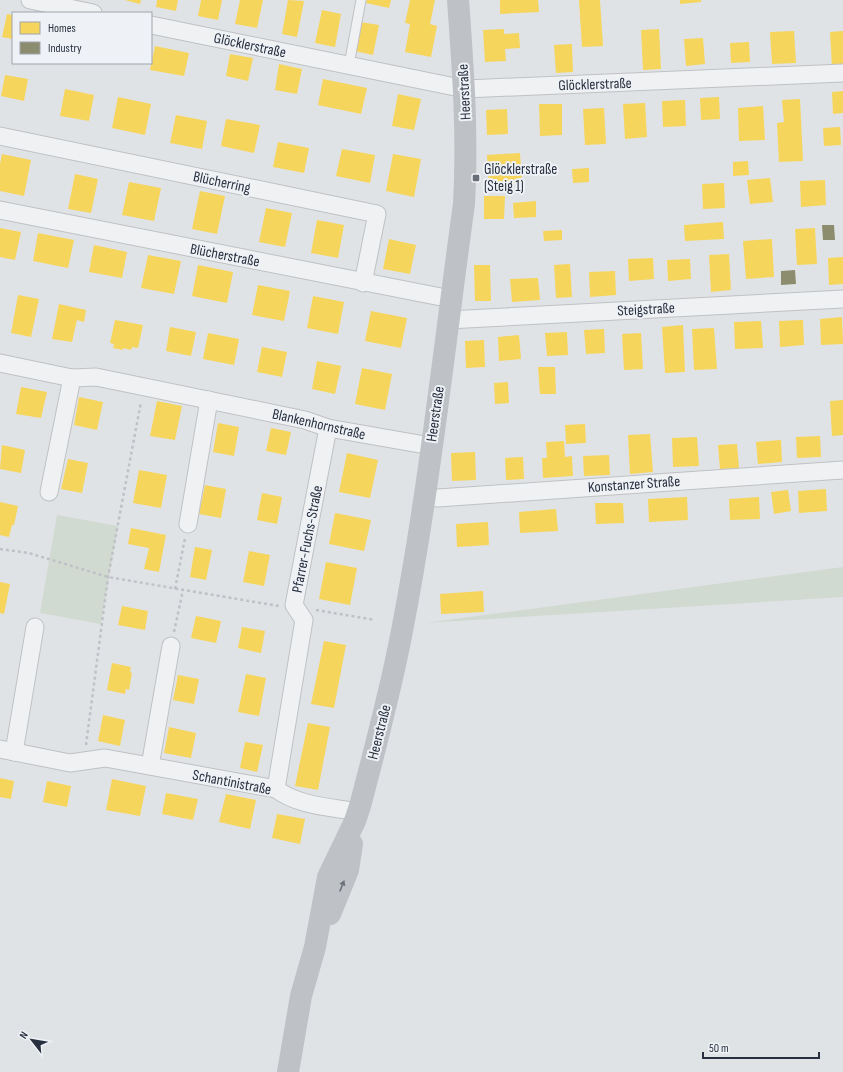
<svg xmlns="http://www.w3.org/2000/svg" width="843" height="1072" viewBox="0 0 843 1072" font-family="'Sofia Sans Condensed',sans-serif">
	<style>
		.green { fill: #d1dad1 }
		.homes { fill: #f6d55c }
		.industry { fill: #8c8c6e }
		.lines { fill: none; stroke-linecap: round; stroke-linejoin: round }
		.lane-casing { stroke: #bfc1c4; stroke-width: 11 }
		.street-casing { stroke: #bfc1c4; stroke-width: 19 }
		.path { stroke: #bfc1c6; stroke-width: 2.5; stroke-dasharray: 3 3; stroke-linecap: butt }
		.lane { stroke: #f0f1f2; stroke-width: 9 }
		.street { stroke: #f0f1f2; stroke-width: 17 }
		.secondary { stroke: #bec1c5; stroke-width: 22 }
		.oneway { fill: #6c717b }
		.poi-dot { fill: #686f79; stroke: #eef1f5; stroke-width: 1.5 }
		.labels { text-anchor: middle; stroke-width: 4; stroke-linejoin: round; paint-order: stroke }
		.street-label { font-size: 15px; fill: #28303f; stroke: #eef1f5 }
		.poi-label { font-size: 15px; fill: #28303f; stroke: #eef1f5; text-anchor: start }
	</style>
	<rect width="100%" height="100%" fill="#e0e3e6"/>
	<g class="green">
		<polygon points="57,515 118,526 101,624 40,613"/>
		<polygon points="843,567 843,597 425,623"/>
	</g>
	<g class="homes">
		<polygon points="125,0 141,0 140,4"/>
		<polygon points="157,0 178,0 176,11 156,7"/>
		<polygon points="201,0 222,0 218,20 198,16"/>
		<polygon points="240,0 263,0 257,28 235,24"/>
		<polygon points="288,0 304,1 297,37 282,34"/>
		<polygon points="367,0 391,0 389,8 366,3"/>
		<polygon points="410,0 435,0 430,24 437,26 431,57 405,52 410,24 405,23"/>
		<polygon points="500,0 538,0 539,12 500,14"/>
		<polygon points="579,0 600,0 603,46 582,47"/>
		<polygon points="680,0 701,0 701,2 680,4"/>
		<polygon points="322,10 341,14 335,47 315,43"/>
		<polygon points="7,14 13,15 13,39 2,37"/>
		<polygon points="360,22 379,25 373,55 354,51"/>
		<polygon points="504,29 504,34 519,33 520,48 505,49 506,61 485,62 483,30"/>
		<polygon points="659,29 661,69 643,70 641,30"/>
		<polygon points="794,31 796,63 772,64 770,32"/>
		<polygon points="843,31 843,66 832,67 830,32"/>
		<polygon points="703,38 705,64 686,66 684,39"/>
		<polygon points="749,42 750,62 731,63 730,43"/>
		<polygon points="572,44 573,72 556,73 554,45"/>
		<polygon points="155,46 189,53 184,76 150,70"/>
		<polygon points="230,54 253,58 248,81 226,76"/>
		<polygon points="279,64 302,69 297,94 275,90"/>
		<polygon points="5,75 28,79 24,101 1,96"/>
		<polygon points="323,79 367,88 361,114 318,105"/>
		<polygon points="65,89 94,95 89,121 60,116"/>
		<polygon points="843,91 843,113 833,114 832,92"/>
		<polygon points="398,94 421,99 414,130 392,126"/>
		<polygon points="118,97 151,104 145,135 112,128"/>
		<polygon points="719,97 720,119 701,120 700,98"/>
		<polygon points="800,99 803,161 779,162 777,123 784,122 782,100"/>
		<polygon points="685,100 686,126 663,127 662,101"/>
		<polygon points="645,103 647,137 625,139 623,104"/>
		<polygon points="539,104 562,104 562,135 540,136"/>
		<polygon points="763,106 765,140 739,141 738,108"/>
		<polygon points="604,108 606,144 585,145 583,109"/>
		<polygon points="507,109 508,134 487,135 486,110"/>
		<polygon points="176,115 207,121 202,149 170,143"/>
		<polygon points="226,119 260,125 254,153 221,146"/>
		<polygon points="840,127 841,145 824,146 823,128"/>
		<polygon points="278,142 309,148 304,173 273,167"/>
		<polygon points="342,149 375,155 370,183 336,176"/>
		<polygon points="520,153 522,183 489,185 487,155"/>
		<polygon points="2,154 31,160 24,196 0,191 0,164"/>
		<polygon points="393,154 421,159 414,197 386,191"/>
		<polygon points="748,161 749,175 733,176 733,162"/>
		<polygon points="589,168 589,182 573,183 572,169"/>
		<polygon points="75,174 98,179 91,213 68,209"/>
		<polygon points="770,178 773,202 750,204 747,180"/>
		<polygon points="825,180 826,205 801,207 800,181"/>
		<polygon points="129,182 161,188 154,221 122,215"/>
		<polygon points="724,183 725,208 703,209 702,184"/>
		<polygon points="200,191 225,196 217,234 192,229"/>
		<polygon points="484,196 505,196 504,219 484,219"/>
		<polygon points="536,201 536,217 514,218 513,203"/>
		<polygon points="266,208 292,213 285,247 259,242"/>
		<polygon points="317,220 344,225 338,258 311,253"/>
		<polygon points="723,222 724,239 685,241 684,225"/>
		<polygon points="0,228 21,232 15,260 0,257"/>
		<polygon points="815,228 817,264 797,265 795,229"/>
		<polygon points="562,230 562,240 544,241 543,231"/>
		<polygon points="38,233 74,240 68,268 33,261"/>
		<polygon points="389,239 416,245 410,274 383,269"/>
		<polygon points="772,239 774,277 746,279 743,241"/>
		<polygon points="94,245 127,252 122,278 89,272"/>
		<polygon points="729,254 731,290 711,292 709,255"/>
		<polygon points="148,255 181,261 174,294 141,288"/>
		<polygon points="843,257 843,284 829,285 828,258"/>
		<polygon points="653,258 654,279 629,281 628,259"/>
		<polygon points="690,259 691,279 668,281 667,260"/>
		<polygon points="570,264 572,297 556,298 554,265"/>
		<polygon points="198,265 233,272 227,303 192,296"/>
		<polygon points="474,265 490,265 491,301 475,301"/>
		<polygon points="615,271 616,295 590,297 589,272"/>
		<polygon points="538,278 540,300 512,302 510,279"/>
		<polygon points="258,285 290,291 284,321 252,315"/>
		<polygon points="18,295 39,299 31,337 11,333"/>
		<polygon points="313,296 344,302 338,334 307,328"/>
		<polygon points="59,304 86,310 84,322 77,320 72,342 52,339"/>
		<polygon points="371,311 407,318 401,348 365,341"/>
		<polygon points="842,317 843,344 821,345 820,319"/>
		<polygon points="115,320 143,325 138,348 132,347 131,350 123,348 123,350 113,348 114,344 110,343"/>
		<polygon points="803,320 804,345 780,347 779,321"/>
		<polygon points="761,321 763,348 735,349 734,322"/>
		<polygon points="683,325 685,372 665,373 662,327"/>
		<polygon points="170,327 196,332 191,356 166,351"/>
		<polygon points="714,328 717,369 694,370 692,329"/>
		<polygon points="604,329 605,353 586,354 584,330"/>
		<polygon points="567,332 568,355 547,356 545,333"/>
		<polygon points="208,333 239,339 234,365 203,359"/>
		<polygon points="641,333 643,369 624,370 622,334"/>
		<polygon points="519,335 521,359 499,361 498,337"/>
		<polygon points="484,340 485,367 466,368 465,341"/>
		<polygon points="262,347 287,352 282,377 257,372"/>
		<polygon points="317,361 341,366 335,394 312,389"/>
		<polygon points="538,367 555,367 556,394 540,394"/>
		<polygon points="362,368 392,374 385,410 355,404"/>
		<polygon points="508,382 509,403 495,404 494,383"/>
		<polygon points="21,387 47,392 41,418 16,414"/>
		<polygon points="79,397 103,402 97,430 74,425"/>
		<polygon points="843,400 843,435 832,436 830,401"/>
		<polygon points="157,401 182,406 175,440 150,436"/>
		<polygon points="218,423 239,427 234,456 213,452"/>
		<polygon points="585,424 586,443 566,444 565,425"/>
		<polygon points="271,428 291,432 286,455 266,451"/>
		<polygon points="650,434 653,472 630,474 628,435"/>
		<polygon points="820,436 821,457 797,458 796,437"/>
		<polygon points="697,437 699,466 673,467 672,438"/>
		<polygon points="781,440 782,462 758,464 756,442"/>
		<polygon points="564,441 565,457 572,456 573,476 543,478 542,458 547,458 546,442"/>
		<polygon points="737,444 739,468 720,469 718,445"/>
		<polygon points="2,445 25,450 21,473 0,469"/>
		<polygon points="475,452 476,480 452,481 451,453"/>
		<polygon points="347,453 378,460 370,498 339,492"/>
		<polygon points="609,455 610,475 584,476 583,456"/>
		<polygon points="523,457 524,479 506,480 505,458"/>
		<polygon points="68,459 88,463 82,493 61,489"/>
		<polygon points="139,470 167,475 161,508 133,503"/>
		<polygon points="205,485 226,489 221,518 199,514"/>
		<polygon points="826,489 827,511 799,513 798,491"/>
		<polygon points="788,490 791,511 774,514 771,492"/>
		<polygon points="262,493 282,497 277,524 257,520"/>
		<polygon points="687,497 688,520 649,522 648,499"/>
		<polygon points="759,497 760,519 730,520 729,499"/>
		<polygon points="0,502 18,506 14,525 12,525 9,537 0,535"/>
		<polygon points="595,503 623,503 624,523 596,524"/>
		<polygon points="556,509 558,531 520,533 519,512"/>
		<polygon points="335,513 371,520 364,551 329,544"/>
		<polygon points="488,522 489,545 457,547 456,524"/>
		<polygon points="131,528 166,535 159,572 144,569 149,548 128,544"/>
		<polygon points="195,547 212,550 206,580 190,577"/>
		<polygon points="249,551 270,555 264,586 243,582"/>
		<polygon points="326,562 357,568 350,605 319,599"/>
		<polygon points="0,582 10,584 4,614 0,613"/>
		<polygon points="483,591 484,612 441,614 440,594"/>
		<polygon points="122,606 148,611 145,630 118,625"/>
		<polygon points="196,616 221,621 216,643 191,638"/>
		<polygon points="242,627 265,631 261,653 238,648"/>
		<polygon points="324,641 346,645 334,708 311,704"/>
		<polygon points="112,663 131,667 130,672 132,673 129,690 126,689 125,694 107,690"/>
		<polygon points="246,674 266,678 259,716 238,712"/>
		<polygon points="178,675 199,679 194,704 173,700"/>
		<polygon points="103,715 125,720 120,746 98,741"/>
		<polygon points="308,723 330,727 318,790 295,786"/>
		<polygon points="169,727 196,733 191,758 164,753"/>
		<polygon points="245,742 263,745 257,772 240,768"/>
		<polygon points="0,778 14,781 11,799 0,797"/>
		<polygon points="112,779 146,786 140,816 106,810"/>
		<polygon points="47,781 71,786 67,807 43,802"/>
		<polygon points="166,793 198,799 193,820 162,814"/>
		<polygon points="226,794 256,800 250,829 219,822"/>
		<polygon points="277,814 305,819 300,844 272,838"/>
	</g>
	<g class="industry">
		<polygon points="822,225 834,225 835,240 823,240"/>
		<polygon points="795,270 796,284 781,285 781,271"/>
	</g>
	<g class="lines">
		<defs>
			<polyline id="lane" points="349,65 361,0"/>
			<g id="street">
				<polyline points="30,0 93,13"/>
				<polyline points="151,25 465,89 843,73"/>
				<polyline points="0,136 377,214 363,283"/>
				<polyline points="0,210 451,299"/>
				<polyline points="448,320 843,299"/>
				<polyline points="0,363 72,378 96,377 305,420 328,428 431,446"/>
				<polyline points="49,492 72,378"/>
				<polyline points="425,497 438,498 843,470"/>
				<polyline points="188,524 209,400"/>
				<path d="M0,749L70,763L105,758L276,789C298,806 331,807 358,812"/>
				<polyline points="14,752 35,627"/>
				<polyline points="150,766 171,646"/>
				<polyline points="276,789 304,620 294,605 328,428"/>
			</g>
		</defs>
		<use href="#lane" class="lane-casing"/>
		<use href="#street" class="street-casing"/>
		<g class="path">
			<polyline points="0,549 29,553 108,577 279,606"/>
			<polyline points="175,589 185,538"/>
			<polyline points="316,610 375,620"/>
			<polyline points="174,632 183,590"/>
			<polyline points="86,745 108,577 141,402"/>
		</g>
		<use href="#lane" class="lane"/>
		<use href="#street" class="street"/>
		<g class="secondary">
			<polyline points="330,914 348,870 352,844"/>
			<path d="M288,1072L301,996L315,947L328,877L355,821L360,806C375,749 390,693 401,636C429,493 444,348 464,204C468,135 463,68 458,0"/>
		</g>
	</g>
	<defs><path id="oneway-solid" d="M-6-.8H1V-3.2L6.5 0L1 3.2V.8H-6Z"/></defs>
	<use class="oneway" href="#oneway-solid" transform="translate(342 886) rotate(-68)"/>
	<rect class="poi-dot" x="472" y="174" width="8" height="8" rx="2"/>
	<g class="labels">
		<g class="street-label">
			<text transform="translate(250 45) rotate(12)" y="5">Glöcklerstraße</text>
			<text transform="translate(595 84) rotate(-2)" y="5">Glöcklerstraße</text>
			<text transform="translate(464 92) rotate(-93)" y="5">Heerstraße</text>
			<text transform="translate(222 182) rotate(12)" y="5">Blücherring</text>
			<text transform="translate(225 255) rotate(11)" y="5">Blücherstraße</text>
			<text transform="translate(646 309) rotate(-3)" y="5">Steigstraße</text>
			<text transform="translate(435 414) rotate(-82)" y="5">Heerstraße</text>
			<text transform="translate(319 424) rotate(13)" y="5">Blankenhornstraße</text>
			<text transform="translate(634 484) rotate(-4)" y="5">Konstanzer Straße</text>
			<text transform="translate(307 539) rotate(-79)" y="5">Pfarrer-Fuchs-Straße</text>
			<text transform="translate(379 732) rotate(-76)" y="5">Heerstraße</text>
			<text transform="translate(232 782) rotate(11)" y="5">Schantinistraße</text>
		</g>
		<g class="poi-label">
			<text x="484" y="174">Glöcklerstraße<tspan x="484" dy="17">(Steig 1)</tspan></text>
		</g>
	</g>
	<rect x="12" y="12" width="140" height="52" fill="#eef1f5" stroke="#9fa4ac"/>
	<rect x="20" y="22" width="20" height="12" fill="#f6d55c" stroke="#9fa4ac"/>
	<text x="48" y="32" font-size="12" fill="#28303f">Homes</text>
	<rect x="20" y="42" width="20" height="12" fill="#8c8c6e" stroke="#9fa4ac"/>
	<text x="48" y="52" font-size="12" fill="#28303f">Industry</text>
	<g transform="translate(32 1040) rotate(301)" stroke="#eef1f5" stroke-width="3" paint-order="stroke">
	<path d="M0-3L7 15L0 10L-7 15Z" fill="#28303f"/>
	<text y="-6" font-size="11" font-weight="bold" text-anchor="middle" fill="#28303f">N</text>
	</g>
	<path d="M703 1052v6h116v-6" fill="none" stroke="#28303f" stroke-width="2"/>
	<text x="709" y="1052" font-size="12" fill="#28303f" stroke="#eef1f5" stroke-width="3" paint-order="stroke">50 m</text>
</svg>
